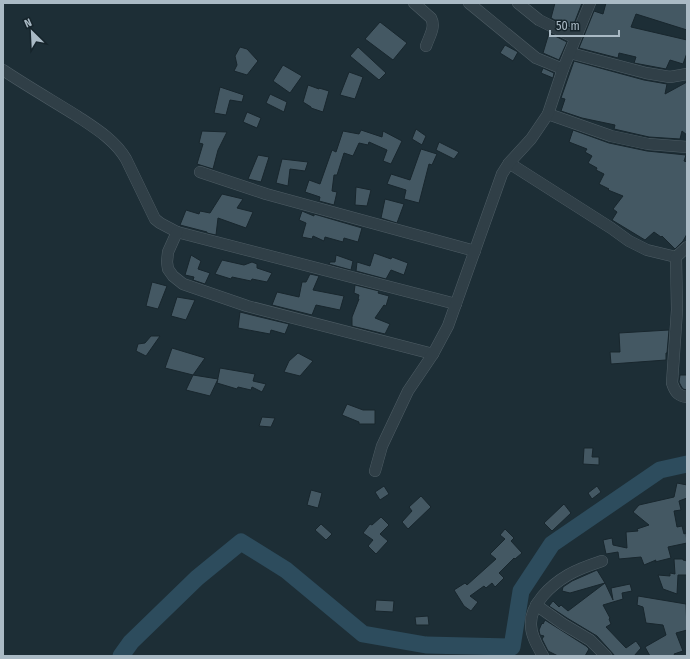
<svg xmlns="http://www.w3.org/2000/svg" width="690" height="659" viewBox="0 0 690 659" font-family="'Fira Sans Condensed',sans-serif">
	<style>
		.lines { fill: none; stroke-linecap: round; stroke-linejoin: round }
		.river { stroke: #2d4c5d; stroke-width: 17 }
		.building { fill: #445863; stroke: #18262d }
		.street-casing { stroke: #4e5d65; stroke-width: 12 }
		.street { stroke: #303f47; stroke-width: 11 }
	</style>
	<rect width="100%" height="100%" fill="#1d2e36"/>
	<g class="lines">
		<polyline class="river" points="121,656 131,642 197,578 241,542 286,570 363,634 426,645 512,647 521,591 552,544 660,470 687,464"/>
	</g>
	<g class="building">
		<polygon points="555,3 582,3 572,29 551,18"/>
		<polygon points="606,3 687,3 687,30 636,14 631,27 687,40 687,53 683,64 670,60 666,69 634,63 636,57 619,53 618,58 579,48 594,11 603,14"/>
		<polygon points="380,22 407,43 393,60 365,39"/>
		<polygon points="549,33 567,42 559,60 543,53"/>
		<polygon points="505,45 518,52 513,61 500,53"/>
		<polygon points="240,47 247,49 258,61 247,75 234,71 237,65 235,56"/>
		<polygon points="358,47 386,73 379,80 350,56"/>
		<polygon points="574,61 644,80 667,84 665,94 687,82 687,135 682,131 680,139 649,137 614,129 615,125 582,118 561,111 565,99 561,98"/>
		<polygon points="283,65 302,76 290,93 273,81"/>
		<polygon points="543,68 554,73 553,78 541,73"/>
		<polygon points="349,72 363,77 355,99 340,95"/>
		<polygon points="308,85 319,89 319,88 329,91 323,112 311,108 311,107 303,102"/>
		<polygon points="220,87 244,95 242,102 230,100 226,115 214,113"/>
		<polygon points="270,94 287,102 284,112 266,103"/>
		<polygon points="247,112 261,118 257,128 243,122"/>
		<polygon points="416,129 426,136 422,145 412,139"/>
		<polygon points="361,130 382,137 383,131 402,141 391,164 383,161 387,150 369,142 368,145 359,143 353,156 344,153 337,175 334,175 332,191 337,192 334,205 319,201 320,197 305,192 309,180 320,184 332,150 336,152 343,131 359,134"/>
		<polygon points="573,130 609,143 647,151 686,155 684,161 687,162 687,234 683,241 675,249 662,236 661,237 654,232 645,240 612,220 617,212 613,209 623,196 608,190 609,189 599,184 604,174 596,170 597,168 588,163 592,156 585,152 587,149 569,142"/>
		<polygon points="202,131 227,132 218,150 213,169 197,164 203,144 199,143"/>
		<polygon points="439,142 459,152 454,159 436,150"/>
		<polygon points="421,149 437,154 432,165 429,164 419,203 404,199 406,190 387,184 391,174 410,180"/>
		<polygon points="258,155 269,157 261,182 248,179"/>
		<polygon points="282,159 308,162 305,171 290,169 288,186 276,183"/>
		<polygon points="356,187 371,190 367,206 355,205"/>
		<polygon points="222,194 243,199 237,208 253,212 246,228 218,218 216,235 207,233 207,232 180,225 186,210 199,214 200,211 210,213"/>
		<polygon points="385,199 404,204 397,223 381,218"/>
		<polygon points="302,211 314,216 314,214 362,228 358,242 344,238 343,242 325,237 324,241 313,236 312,239 302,237 306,223 299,220"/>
		<polygon points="374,253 391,259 392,257 408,263 404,275 391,270 386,279 356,271 357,262 370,266"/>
		<polygon points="191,255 201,261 198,269 210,273 205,284 193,280 194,277 185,275"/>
		<polygon points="336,255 353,261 351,270 329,264 330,262 335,262"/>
		<polygon points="222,260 244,265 252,262 257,264 257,268 272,273 267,282 252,279 251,281 232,277 231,279 215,274"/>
		<polygon points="310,274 319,276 313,290 344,296 340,310 316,305 312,315 272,305 277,292 299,297 302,282 306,282"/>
		<polygon points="152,282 167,286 158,309 146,306"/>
		<polygon points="355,285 379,291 378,293 389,296 386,306 384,305 375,318 390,324 385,334 352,326 352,317 359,299 358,299 359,295 354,293"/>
		<polygon points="177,297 195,300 186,320 171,316"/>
		<polygon points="240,312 260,317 289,324 285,334 271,330 270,334 238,328"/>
		<polygon points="669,330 667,353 666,353 666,360 611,364 610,352 620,352 619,333"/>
		<polygon points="151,336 160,336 146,356 136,351 138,344 145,343"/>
		<polygon points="172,348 205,358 193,375 165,368"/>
		<polygon points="298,353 313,361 300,376 284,372 289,361"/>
		<polygon points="220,368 255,374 253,381 266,384 262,392 252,387 251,390 238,387 237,389 217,383"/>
		<polygon points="193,375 218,379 210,396 186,390"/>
		<polygon points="680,375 687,375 687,390 683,389 681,386 679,382"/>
		<polygon points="347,404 363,410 375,410 375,424 359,424 359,422 342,415"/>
		<polygon points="262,417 275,418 271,427 259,426"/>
		<polygon points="584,448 593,448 592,457 599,457 599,465 583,464"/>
		<polygon points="677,483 687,485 687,498 679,501 681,510 674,511 677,527 682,526 684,534 686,533 687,543 668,547 671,558 655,562 656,560 644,565 641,557 619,559 618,552 606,554 603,540 612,538 613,545 627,548 626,532 638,531 637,529 649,525 633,512 639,505 674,497"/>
		<polygon points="384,486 389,494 380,500 375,492"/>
		<polygon points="597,486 601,492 592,499 588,493"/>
		<polygon points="311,490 322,493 318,508 307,505"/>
		<polygon points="421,496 431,507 408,529 402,522 412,511 409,507"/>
		<polygon points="564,504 571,513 552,531 544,523"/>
		<polygon points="381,517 389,525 380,534 388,541 376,554 368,546 373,540 363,533 370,524 372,525"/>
		<polygon points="321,524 332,534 326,540 315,530"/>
		<polygon points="505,529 514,538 511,541 522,553 515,559 514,558 499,573 504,578 495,587 492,583 486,588 484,586 470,596 478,602 471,611 464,606 454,590 465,583 467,585 496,559 490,554 505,539 500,535"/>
		<polygon points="674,559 683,559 683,560 687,561 687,575 678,575 677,594 663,589 658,575 670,576 670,573 675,574"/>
		<polygon points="597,570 605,583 570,593 562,591 563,587 572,581"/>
		<polygon points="605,583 613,600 611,588 630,584 632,591 622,593 623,599 603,605 610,618 609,619 611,624 606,627 626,648 636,641 641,648 634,656 615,656 597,636 567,618 549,606 553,601 559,607 561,605 568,611"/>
		<polygon points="638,596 686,604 687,630 676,633 683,651 674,654 675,656 650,656 645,647 666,635 663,625 646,623 643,607 637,605"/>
		<polygon points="376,600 394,601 393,612 375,611"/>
		<polygon points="428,616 429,625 416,625 415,617"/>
		<polygon points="545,620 586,646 589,649 585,656 558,656 548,651 542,639 544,636 540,635 539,630 542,623 543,624"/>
	</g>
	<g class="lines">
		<defs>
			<g id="street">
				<path d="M414,3L431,18C436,27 429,37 426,46"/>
				<polyline points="469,3 536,58 563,69"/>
				<polyline points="518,3 539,20 575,38"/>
				<polyline points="570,53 646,73 670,77 687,74"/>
				<path d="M3,70C27,86 53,101 77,116C95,128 115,140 126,159L155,219L160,223L177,232L456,304"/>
				<polyline points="548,114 611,136 648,144 687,147"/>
				<polyline points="509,163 611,228 629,241 647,250 676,257"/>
				<polyline points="200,172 266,194 475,251"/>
				<polyline points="177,232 168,252 167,262 168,269 173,276 183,284 247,306 433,354"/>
				<path d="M687,247L676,257L677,310L672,383C675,392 678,396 687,397"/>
				<polyline points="375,471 382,446 408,391 433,354 448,326 502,174 509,163 531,139 548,114 563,69 590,3"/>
				<polyline points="536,605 563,624 590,640 606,656"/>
				<path d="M543,656C538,647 531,636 531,625C530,604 551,585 568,575C578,569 590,565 602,561"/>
			</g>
		</defs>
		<use href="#street" class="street-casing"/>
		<use href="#street" class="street"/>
	</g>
	<rect width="690" height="659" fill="none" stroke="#aabac5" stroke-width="8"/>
	<g transform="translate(32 32) rotate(336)" stroke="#16242b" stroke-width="3" paint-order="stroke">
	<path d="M0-3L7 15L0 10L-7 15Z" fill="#aabac5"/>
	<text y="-6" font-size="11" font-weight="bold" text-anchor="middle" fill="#aabac5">N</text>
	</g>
	<path d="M550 30v6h69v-6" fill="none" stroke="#aabac5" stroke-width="2"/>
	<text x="556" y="30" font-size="12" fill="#aabac5" stroke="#16242b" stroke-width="3" paint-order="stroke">50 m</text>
</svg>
